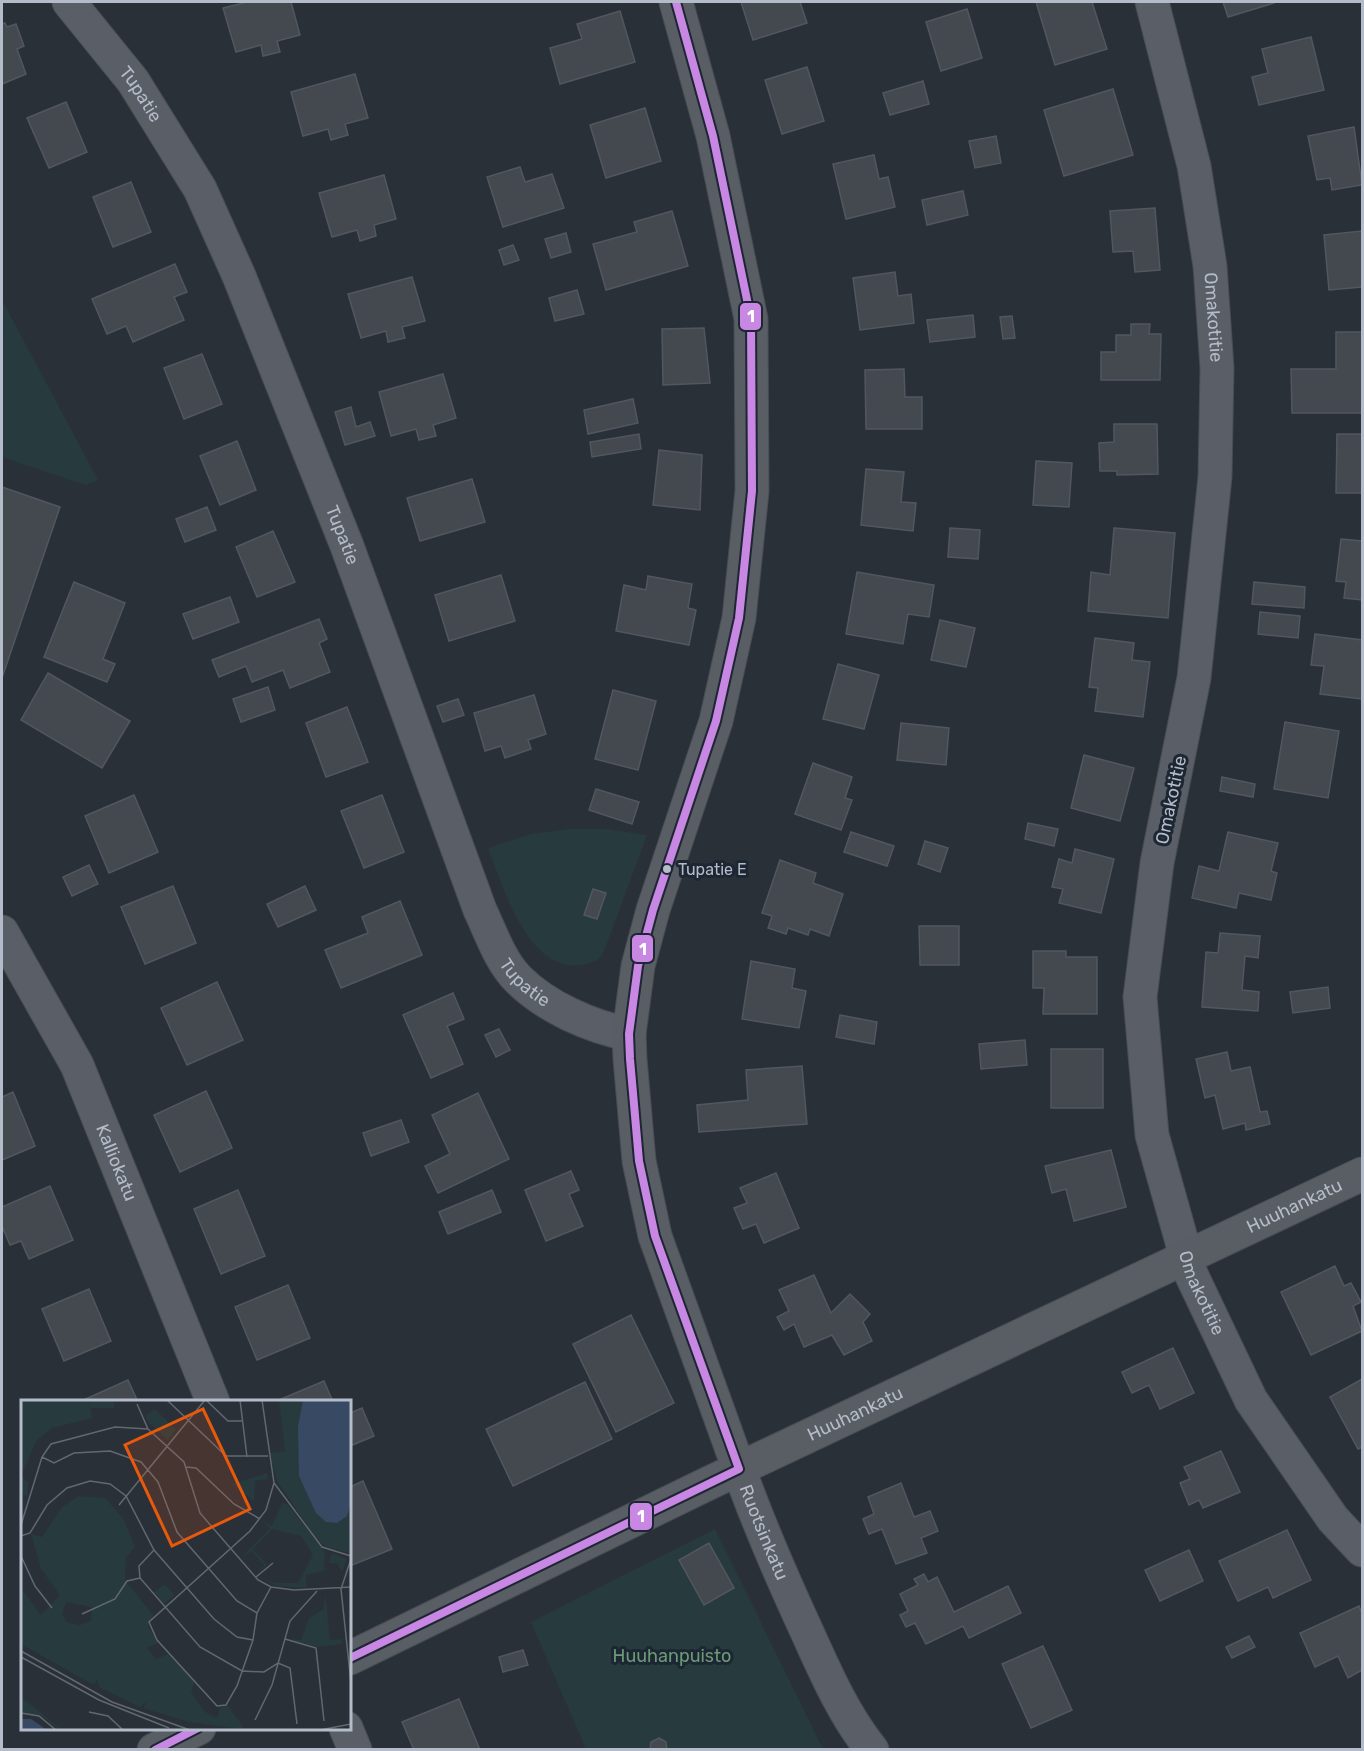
<svg xmlns="http://www.w3.org/2000/svg" width="1364" height="1751" viewBox="0 0 1364 1751" font-family="Rubik,sans-serif">
	<style>
		.green { fill: #273a3e }
		.building { fill: #444950; stroke: #52575f; stroke-width: 1.5 }
		.lines { fill: none; stroke-linecap: round; stroke-linejoin: round }
		.street-casing { stroke: #484c53; stroke-width: 35 }
		.secondary-casing { stroke: #484c53; stroke-width: 35 }
		.street { stroke: #5a5e66; stroke-width: 33 }
		.secondary { stroke: #595d64; stroke-width: 33 }
		.bus-1-casing { stroke: #1d2633; stroke-width: 12 }
		.bus-1 { stroke: #c787e3; stroke-width: 8 }
		.bus-dot { fill: #b4bcc9; stroke: #1d2633; stroke-width: 2 }
		.labels { text-anchor: middle; stroke-width: 6; stroke-linejoin: round; paint-order: stroke }
		.bus-label { font-size: 16px; fill: #b4bcc9; stroke: #1d2633; text-anchor: start }
		.street-label { font-size: 18px; fill: #b4bcc9; stroke: #1d2633 }
		.park-label { font-size: 18px; fill: #6b9a76; stroke: #1d2633 }
		.inset-road { fill: none; stroke: #616872; stroke-width: 1.5 }
		.view { fill: #e8590c; fill-opacity: 0.15; stroke: #e8590c; stroke-width: 3 }
		.inset-edge { fill: none; stroke: #b4bcc9; stroke-width: 3 }
		.line-badge { stroke: #1d2633; stroke-width: 2 }
		.badge-label { font-size: 16px; text-anchor: middle; font-weight: bold; fill: #fff }
	</style>
	<rect width="100%" height="100%" fill="#2a3038"/>
	<g class="green">
		<polygon points="2,300 98,480 86,485 2,457"/>
		<path d="M568,829H605L647,835L605,949L599,959C534,992 505,892 488,848L531,834Z"/>
		<polygon points="715,1529 823,1749 586,1749 531,1622"/>
	</g>
	<g class="building">
		<polygon points="247,2 291,2 300,35 277,41 280,52 263,56 261,45 236,52 223,8"/>
		<polygon points="741,2 800,2 807,23 753,40"/>
		<polygon points="1036,2 1092,2 1107,49 1055,65"/>
		<polygon points="1223,2 1273,2 1274,3 1228,17"/>
		<polygon points="967,9 982,58 941,71 926,22"/>
		<polygon points="620,11 635,62 560,84 550,48 582,39 577,24"/>
		<polygon points="5,23 7,27 16,24 24,46 17,49 26,74 2,84 2,24"/>
		<polygon points="1311,37 1324,90 1259,105 1252,77 1268,73 1262,49"/>
		<polygon points="807,67 824,121 782,134 765,80"/>
		<polygon points="355,74 368,118 345,124 348,135 331,140 328,129 303,136 291,92"/>
		<polygon points="923,81 929,104 890,115 883,93"/>
		<polygon points="1113,89 1133,155 1064,176 1044,110"/>
		<polygon points="66,102 87,152 49,168 27,118"/>
		<polygon points="645,108 661,161 606,178 590,125"/>
		<polygon points="1354,127 1362,185 1332,190 1330,178 1317,180 1308,136"/>
		<polygon points="996,136 1001,163 975,168 969,141"/>
		<polygon points="874,155 879,179 888,177 895,207 846,219 833,164"/>
		<polygon points="520,167 525,182 552,174 564,208 503,227 487,177"/>
		<polygon points="384,175 396,219 374,225 376,236 360,241 357,230 332,237 319,193"/>
		<polygon points="131,182 151,232 113,247 93,197"/>
		<polygon points="963,191 968,215 927,225 922,200"/>
		<polygon points="1155,208 1160,270 1135,272 1133,251 1113,252 1110,211"/>
		<polygon points="672,211 688,266 606,290 593,244 637,232 634,222"/>
		<polygon points="1362,231 1362,287 1329,290 1324,235"/>
		<polygon points="566,233 571,252 551,258 545,239"/>
		<polygon points="513,245 519,260 504,265 499,250"/>
		<polygon points="175,264 187,292 174,297 184,320 133,342 126,326 107,334 92,299"/>
		<polygon points="895,272 898,296 911,294 914,323 860,330 853,278"/>
		<polygon points="412,277 425,321 402,327 405,338 388,342 386,331 361,338 348,294"/>
		<polygon points="577,290 584,314 555,321 549,298"/>
		<polygon points="973,315 975,337 930,342 927,320"/>
		<polygon points="1012,316 1015,338 1003,339 1000,317"/>
		<polygon points="1131,324 1150,324 1149,334 1161,334 1160,380 1101,380 1101,352 1116,352 1116,335 1131,335"/>
		<polygon points="704,328 710,383 663,385 662,329"/>
		<polygon points="1336,332 1362,332 1362,413 1292,413 1291,369 1336,369"/>
		<polygon points="202,354 222,404 184,419 164,368"/>
		<polygon points="904,369 905,397 922,397 922,429 866,429 865,370"/>
		<polygon points="443,374 456,418 433,425 436,436 419,440 416,429 391,436 379,392"/>
		<polygon points="633,399 638,423 588,434 584,410"/>
		<polygon points="351,407 356,427 370,422 375,436 345,445 335,412"/>
		<polygon points="1114,424 1157,424 1158,474 1117,475 1117,471 1100,471 1099,443 1114,442"/>
		<polygon points="639,434 641,449 592,457 590,442"/>
		<polygon points="1337,434 1362,434 1362,493 1336,493"/>
		<polygon points="237,441 256,490 220,505 200,456"/>
		<polygon points="659,450 702,455 700,510 653,505"/>
		<polygon points="1036,461 1072,463 1069,507 1033,505"/>
		<polygon points="866,469 904,472 901,502 916,503 913,531 861,525"/>
		<polygon points="472,479 485,522 420,541 407,498"/>
		<polygon points="2,487 60,507 2,678"/>
		<polygon points="207,507 216,530 185,542 176,519"/>
		<polygon points="950,528 980,530 978,559 948,557"/>
		<polygon points="1114,528 1175,533 1168,618 1088,611 1091,572 1110,575"/>
		<polygon points="273,531 295,582 257,597 236,547"/>
		<polygon points="1341,539 1362,541 1362,600 1344,598 1346,582 1336,581"/>
		<polygon points="857,572 934,585 929,617 908,614 903,644 846,634"/>
		<polygon points="501,575 515,621 449,641 435,595"/>
		<polygon points="648,576 692,584 688,608 696,610 689,645 616,631 624,585 646,590"/>
		<polygon points="74,582 125,603 103,659 115,664 107,682 44,657"/>
		<polygon points="1254,582 1305,587 1304,608 1252,604"/>
		<polygon points="230,597 239,622 193,639 183,614"/>
		<polygon points="1260,612 1300,616 1298,638 1258,634"/>
		<polygon points="319,619 327,639 319,643 330,672 290,688 283,670 252,682 246,666 219,677 212,660"/>
		<polygon points="940,620 975,628 966,667 931,660"/>
		<polygon points="1315,634 1362,640 1362,699 1320,694 1324,666 1311,665"/>
		<polygon points="1095,638 1134,643 1132,660 1150,662 1143,717 1095,711 1098,688 1089,687"/>
		<polygon points="838,664 879,675 864,729 823,719"/>
		<polygon points="48,673 130,721 102,768 21,720"/>
		<polygon points="268,687 275,710 241,722 233,699"/>
		<polygon points="613,690 656,701 638,770 595,759"/>
		<polygon points="534,695 546,734 528,740 531,749 505,758 501,746 485,751 474,713"/>
		<polygon points="458,699 464,715 443,722 437,706"/>
		<polygon points="347,707 368,762 326,777 306,723"/>
		<polygon points="1285,722 1339,731 1328,798 1274,789"/>
		<polygon points="901,723 949,728 946,765 897,760"/>
		<polygon points="1084,755 1134,768 1120,821 1071,808"/>
		<polygon points="813,763 852,777 845,798 852,800 841,830 795,814"/>
		<polygon points="1222,777 1255,784 1253,797 1220,791"/>
		<polygon points="596,789 639,802 632,824 589,810"/>
		<polygon points="134,795 158,852 109,873 85,816"/>
		<polygon points="382,795 404,852 364,868 341,811"/>
		<polygon points="1028,823 1058,829 1054,846 1025,839"/>
		<polygon points="851,832 894,846 887,866 844,852"/>
		<polygon points="1228,832 1278,843 1271,871 1277,873 1271,900 1239,893 1236,908 1192,898 1199,866 1219,871"/>
		<polygon points="925,841 948,848 940,872 918,864"/>
		<polygon points="1075,849 1114,859 1101,913 1059,903 1063,889 1052,887 1059,859 1072,863"/>
		<polygon points="780,860 816,873 813,883 843,894 829,936 810,929 808,935 788,928 786,934 768,928 772,916 762,913"/>
		<polygon points="89,865 98,884 72,896 63,877"/>
		<polygon points="173,886 196,943 145,964 121,907"/>
		<polygon points="305,886 316,910 278,927 267,904"/>
		<polygon points="593,889 606,893 597,919 584,915"/>
		<polygon points="400,901 422,955 341,988 325,950 368,933 362,917"/>
		<polygon points="919,926 959,926 959,965 920,965"/>
		<polygon points="1220,933 1260,936 1258,958 1245,956 1242,990 1259,992 1258,1011 1202,1007 1206,952 1218,953"/>
		<polygon points="1033,951 1066,951 1066,957 1097,957 1097,1014 1043,1014 1044,988 1033,988"/>
		<polygon points="751,961 795,969 792,988 806,991 799,1028 742,1019"/>
		<polygon points="217,982 243,1040 187,1065 161,1008"/>
		<polygon points="1328,987 1330,1008 1293,1013 1290,992"/>
		<polygon points="453,993 464,1019 447,1026 463,1064 431,1078 403,1015"/>
		<polygon points="840,1015 877,1022 874,1044 836,1037"/>
		<polygon points="499,1029 510,1050 496,1057 485,1035"/>
		<polygon points="1025,1040 1027,1065 981,1069 979,1044"/>
		<rect x="1051" y="1049" width="52" height="59"/>
		<polygon points="1227,1052 1231,1071 1250,1067 1260,1112 1267,1111 1270,1124 1246,1130 1245,1123 1223,1129 1215,1095 1205,1098 1196,1059"/>
		<polygon points="802,1066 807,1124 699,1132 697,1105 748,1100 746,1070"/>
		<polygon points="206,1091 232,1148 180,1172 154,1115"/>
		<polygon points="13,1092 35,1146 2,1160 2,1097"/>
		<polygon points="478,1093 509,1159 438,1193 425,1166 450,1154 432,1115"/>
		<polygon points="401,1120 409,1142 371,1156 363,1133"/>
		<polygon points="1111,1150 1126,1207 1074,1221 1066,1189 1052,1193 1045,1166"/>
		<polygon points="571,1171 579,1190 569,1194 583,1226 546,1241 525,1190"/>
		<polygon points="776,1173 799,1228 764,1243 756,1224 743,1229 734,1208 747,1203 740,1188"/>
		<polygon points="50,1186 73,1240 29,1259 21,1241 10,1245 2,1226 2,1207"/>
		<polygon points="238,1190 265,1256 221,1274 194,1209"/>
		<polygon points="492,1190 501,1212 448,1234 439,1212"/>
		<polygon points="1335,1266 1344,1286 1351,1283 1361,1302 1353,1306 1362,1331 1311,1355 1281,1292"/>
		<polygon points="814,1275 831,1313 850,1294 870,1314 863,1322 872,1341 844,1355 832,1335 804,1347 794,1324 784,1330 777,1317 789,1311 779,1290"/>
		<polygon points="288,1285 310,1338 257,1360 235,1307"/>
		<polygon points="89,1289 111,1341 64,1361 42,1309"/>
		<polygon points="631,1315 674,1403 616,1432 573,1344"/>
		<polygon points="1173,1348 1194,1393 1160,1409 1149,1385 1132,1393 1122,1372"/>
		<polygon points="1362,1379 1362,1447 1358,1449 1330,1397"/>
		<polygon points="128,1380 138,1402 79,1402"/>
		<polygon points="324,1381 333,1402 274,1402"/>
		<polygon points="585,1382 612,1439 513,1486 486,1429"/>
		<polygon points="362,1408 374,1436 350,1446 350,1413"/>
		<polygon points="1221,1451 1240,1492 1203,1508 1199,1500 1189,1505 1180,1483 1190,1479 1184,1467"/>
		<polygon points="363,1481 392,1549 350,1566 350,1487"/>
		<polygon points="901,1483 914,1517 930,1511 938,1531 921,1538 927,1553 896,1564 882,1529 869,1534 863,1519 874,1514 868,1497"/>
		<polygon points="1287,1530 1311,1580 1273,1598 1268,1587 1238,1601 1219,1561"/>
		<polygon points="709,1543 734,1588 704,1605 679,1560"/>
		<polygon points="1189,1550 1203,1581 1160,1601 1145,1570"/>
		<polygon points="924,1574 928,1582 937,1577 954,1612 1008,1586 1021,1613 969,1638 963,1626 926,1644 915,1623 906,1627 900,1615 908,1611 900,1594 918,1585 914,1579"/>
		<polygon points="1359,1606 1362,1614 1362,1670 1348,1678 1338,1656 1315,1667 1300,1633"/>
		<polygon points="1249,1636 1255,1647 1232,1658 1226,1647"/>
		<polygon points="1043,1646 1072,1710 1031,1728 1002,1664"/>
		<polygon points="523,1650 528,1665 503,1672 499,1657"/>
		<polygon points="459,1699 480,1750 414,1750 402,1722"/>
		<polygon points="659,1738 666,1742 667,1750 650,1750 651,1742"/>
	</g>
	<g class="lines">
		<defs>
			<g id="street">
				<path id="s1" d="M69,2L133,81L200,189L239,276L347,546L480,910C491,933 500,961 518,979C546,1007 591,1027 629,1034"/>
				<path id="s2" d="M1152,2L1194,166L1210,266L1217,368L1215,477L1194,678L1157,863L1140,997L1152,1135L1191,1274L1251,1400L1333,1519L1362,1550"/>
				<path id="s3" d="M2,932L77,1065L213,1402"/>
				<path id="s4" d="M739,1469C759,1525 783,1580 808,1634C826,1674 844,1715 872,1750"/>
				<polyline points="346,1728 355,1750"/>
			</g>
			<g id="secondary">
				<polyline points="676,2 713,136 751,319 752,491 739,618 716,721 653,910 638,966 629,1034 630,1059 639,1161 655,1236 739,1469"/>
				<path id="s5" d="M350,1658L709,1483L1362,1174"/>
				<polyline points="154,1750 199,1728"/>
			</g>
		</defs>
		<use href="#street" class="street-casing"/>
		<use href="#secondary" class="secondary-casing"/>
		<use href="#street" class="street"/>
		<use href="#secondary" class="secondary"/>
		<defs>
			<g id="bus-1">
				<polyline points="350,1658 739,1469 655,1236 639,1161 630,1059 629,1034 638,966 653,910 716,721 739,618 752,491 751,319 713,136 676,2"/>
				<polyline points="155,1750 198,1728"/>
			</g>
		</defs>
		<use href="#bus-1" class="bus-1-casing"/>
		<use href="#bus-1" class="bus-1"/>
	</g>
	<circle class="bus-dot" cx="667" cy="869" r="5"/>
	<g class="labels">
		<g class="bus-label">
			<text x="678" y="875">Tupatie E</text>
		</g>
		<g class="street-label">
			<text dy="6" stroke="none"><textPath href="#s1" startOffset="117">Tupatie</textPath></text>
			<text dy="6" stroke="none"><textPath href="#s2" startOffset="322">Omakotitie</textPath></text>
			<text dy="6" stroke="none"><textPath href="#s1" startOffset="603">Tupatie</textPath></text>
			<text transform="translate(1171 800) rotate(-78)" y="6">Omakotitie</text>
			<text dy="6" stroke="none"><textPath href="#s1" startOffset="1089">Tupatie</textPath></text>
			<text dy="6" stroke="none"><textPath href="#s3" startOffset="258">Kalliokatu</textPath></text>
			<text dy="6" stroke="none"><textPath href="#s5" startOffset="1047">Huuhankatu</textPath></text>
			<text dy="6" stroke="none"><textPath href="#s2" startOffset="1312">Omakotitie</textPath></text>
			<text dy="6" stroke="none"><textPath href="#s5" startOffset="561">Huuhankatu</textPath></text>
			<text dy="6" stroke="none"><textPath href="#s4" startOffset="68">Ruotsinkatu</textPath></text>
		</g>
		<g class="park-label">
			<text x="672" y="1662">Huuhanpuisto</text>
		</g>
	</g>
	<g transform="translate(21 1400)">
		<rect width="330" height="330" fill="#2a3038"/>
		<path d="M3,0H68L71,18L31,28L15,41L0,76L8,83L6,96L0,94V2ZM69,0H93V8H69ZM258,0H330L328,153L305,147L292,134L256,81L249,53L264,51ZM134,9L155,30L147,40L128,23L125,15ZM246,73L247,79L234,81L233,101L211,84ZM58,96L84,98L102,118L114,147L105,158L104,180L132,215L127,226L137,243L126,248L135,259L147,254L174,281L170,292L184,312L196,318L199,308L206,305L222,326L219,329L168,322L122,308L126,301L119,307L78,287L76,279L74,284L69,283L0,244V188L20,215L39,195L20,169L10,134L21,137L41,107ZM45,202L71,207L70,221L59,225L45,222L41,214ZM261,103L266,104L304,152L303,171L285,175L286,188L255,186L236,175L254,183H277L292,155L280,136L251,129L232,149L246,165L235,174L243,165L231,151L220,158L249,128L241,120L251,126ZM310,153L326,159L321,172L316,163H308ZM144,184L153,195L143,204L133,192ZM304,192L309,240L321,239V244L296,247L266,239L280,240L288,218L303,209ZM0,297L38,327L39,330L21,316L0,312Z" fill="#273a3e" fill-rule="evenodd"/>
		<path d="M282,0H330V103L326,116L316,123L305,122L295,113L278,76L277,27ZM0,319H10L26,330H0Z" fill="#384963"/>
		<path class="inset-road" d="M146,0L205,56H247M185,0L207,21H221M219,0L226,57M241,0L253,83L301,147L330,156M116,4L127,29L163,62L179,113L237,180L250,187L273,190L330,187M21,57L33,63L53,53L89,51L120,62L137,82L156,132L216,201L236,213M165,67L175,68L213,104L239,119M98,105L184,0M0,125L21,57L30,44L94,27L127,29M0,136L9,133L26,105L46,88L69,81L89,84L105,96L133,150L193,219L216,237L232,240M133,150L118,166L119,178L179,247L221,271L243,272L257,263L269,268L276,324M0,156L14,186L31,208M330,159L320,189L330,283M235,177L252,163M250,187L236,213L232,240L216,286L205,305L196,306L136,240L128,222L229,131L245,110L253,83M61,214L94,199L106,181L119,178M264,239L295,248L303,321M0,251L91,302L169,330M0,257L78,300L148,328M68,312L87,316L102,330M0,313L18,316L35,330M234,320L251,285L269,221L296,191M299,330L330,324"/>
		<path class="view" d="M182,9L229,109L151,146L104,45Z"/>
		<rect width="330" height="330" class="inset-edge"/>
	</g>
	<g class="line-badge">
		<rect x="739" y="302" width="23" height="29" rx="6" fill="#c787e3"/>
		<rect x="631" y="934" width="23" height="29" rx="6" fill="#c787e3"/>
		<rect x="629" y="1502" width="24" height="29" rx="6" fill="#c787e3"/>
	</g>
	<g class="badge-label">
		<text x="751" y="322">1</text>
		<text x="643" y="955">1</text>
		<text x="641" y="1522">1</text>
	</g>
	<rect width="1364" height="1751" fill="none" stroke="#b4bcc9" stroke-width="6"/>
</svg>
